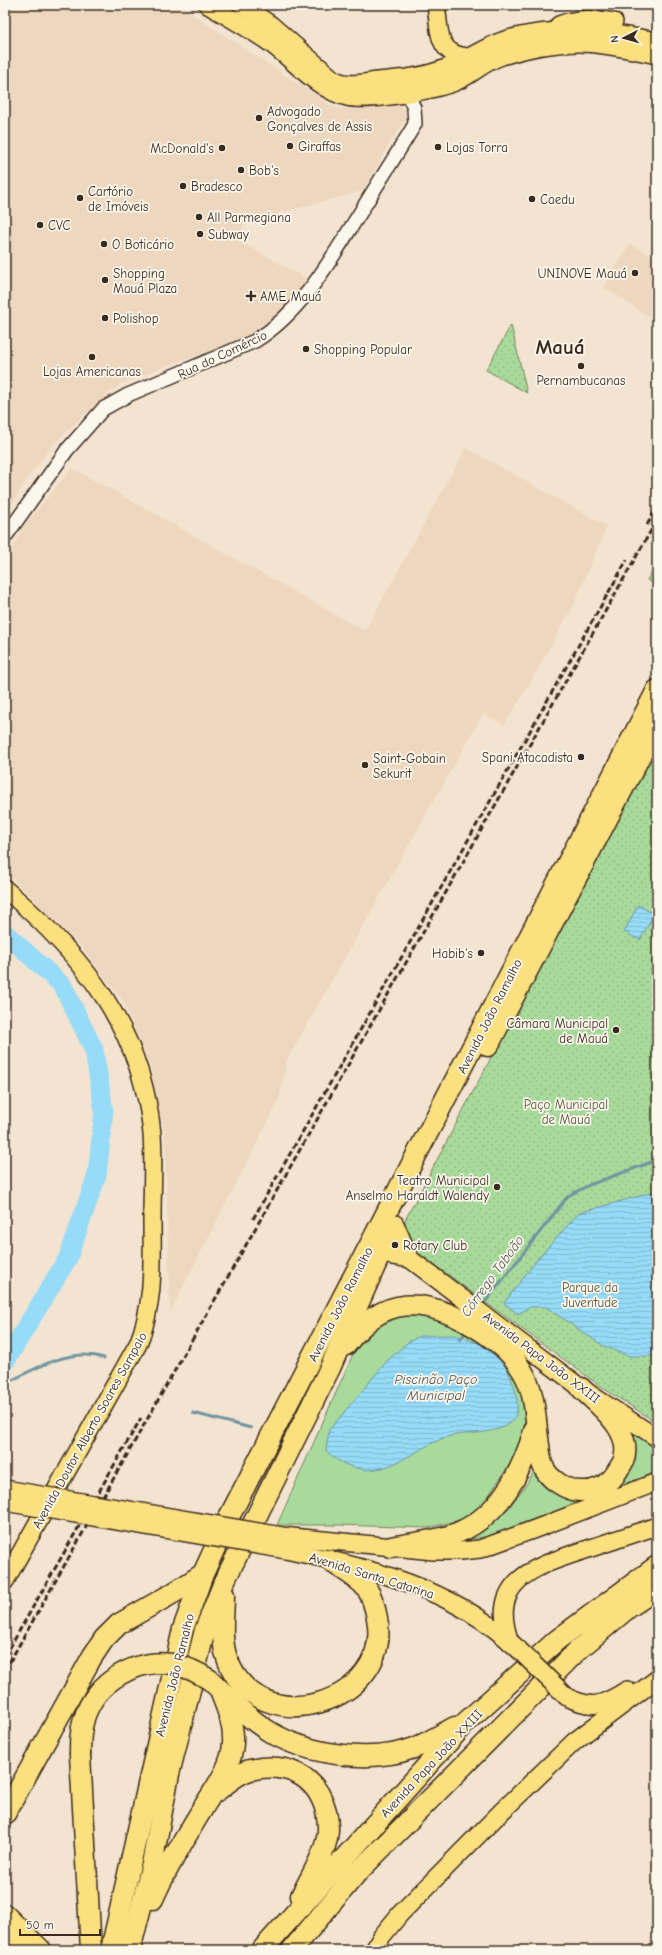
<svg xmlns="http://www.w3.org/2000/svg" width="662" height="1955" viewBox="0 0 662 1955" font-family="'Comic Neue',sans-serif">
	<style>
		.built { fill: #edd7be }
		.grass { fill: #a8da9b; stroke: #72825c }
		.park { fill: url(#park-dots); stroke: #72825c }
		.water { fill: url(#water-rules); stroke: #7294a1 }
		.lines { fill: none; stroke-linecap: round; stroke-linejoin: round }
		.stream { stroke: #7294a1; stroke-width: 3 }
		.river { stroke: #96dbf8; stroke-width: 19 }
		.minor-casing { stroke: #3b2a1e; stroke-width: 16 }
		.major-casing { stroke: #3b2a1e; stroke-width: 20 }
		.highway-casing { stroke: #3b2a1e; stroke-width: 23 }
		.minor { stroke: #fbf7ec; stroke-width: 13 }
		.major { stroke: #fbe080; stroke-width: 17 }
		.highway { stroke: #fbe080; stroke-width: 20 }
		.rail { stroke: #3b2a1e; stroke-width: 3; stroke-dasharray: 6 3; stroke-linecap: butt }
		.major-bridge-casing { stroke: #3b2a1e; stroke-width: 20; stroke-linecap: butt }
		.highway-bridge-casing { stroke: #3b2a1e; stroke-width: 23; stroke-linecap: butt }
		.major-bridge { stroke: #fbe080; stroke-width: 17 }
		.highway-bridge { stroke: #fbe080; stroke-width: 20 }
		.poi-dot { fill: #3b2a1e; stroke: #fbf7ec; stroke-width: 1.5 }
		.labels { text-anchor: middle; stroke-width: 3.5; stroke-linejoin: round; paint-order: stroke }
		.poi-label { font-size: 13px; fill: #3b2a1e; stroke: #fbf7ec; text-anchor: start }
		.street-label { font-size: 13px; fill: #3b2a1e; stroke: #fbf7ec }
		.park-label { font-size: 13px; fill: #56563d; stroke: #fbf7ec }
		.water-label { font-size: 14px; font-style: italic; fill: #525654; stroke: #fbf7ec }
		.town-label { font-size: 21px; font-weight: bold; fill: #3b2a1e; stroke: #fbf7ec }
	</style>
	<defs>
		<pattern id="park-dots" width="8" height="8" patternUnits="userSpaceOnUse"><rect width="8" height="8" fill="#a8da9b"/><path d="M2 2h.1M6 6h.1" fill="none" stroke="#92bb85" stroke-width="1.8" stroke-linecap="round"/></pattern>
		<pattern id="water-rules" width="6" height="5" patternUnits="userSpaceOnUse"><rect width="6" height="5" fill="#96dbf8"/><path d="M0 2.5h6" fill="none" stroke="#82bcd4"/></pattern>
	</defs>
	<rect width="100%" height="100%" fill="#f3e4d1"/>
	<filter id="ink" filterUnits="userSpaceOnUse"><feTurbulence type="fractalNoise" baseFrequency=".025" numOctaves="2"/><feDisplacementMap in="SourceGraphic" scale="8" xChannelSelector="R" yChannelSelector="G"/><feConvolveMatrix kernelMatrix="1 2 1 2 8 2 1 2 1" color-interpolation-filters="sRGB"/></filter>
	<g filter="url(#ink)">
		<g class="built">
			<polygon points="5,5 178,5 335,108 355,109 393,103 406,110 405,121 389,144 363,191 245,222 238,240 305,278 303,289 275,320 259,334 213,351 179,361 120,384 82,417 52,446 27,479 5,516"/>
			<polygon points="630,244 657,259 657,322 604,287"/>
			<polygon points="466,448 607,526 573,606 530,683 504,725 483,714 287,1060 279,1100 170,1312 165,1132 149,1063 123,1001 80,945 5,871 5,563 24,526 72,468 365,631"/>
		</g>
		<g class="grass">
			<polygon points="429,1314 500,1352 529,1405 518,1452 475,1516 428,1528 339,1525 277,1525 354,1352 379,1325 402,1315"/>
			<polygon points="626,1424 634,1432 657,1448 657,1474 488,1536 466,1540 508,1509 528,1482 537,1466 541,1473 612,1488"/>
		</g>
		<g class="park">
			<polygon points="511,325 527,393 486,370"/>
			<polygon points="657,563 657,586 647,580"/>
			<polygon points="657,744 657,1423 603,1388 407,1245 403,1224"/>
		</g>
		<g class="water">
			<polygon points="638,905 654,914 640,940 624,932"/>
			<polygon points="657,1191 657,1356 630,1356 620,1353 602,1345 546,1307 530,1307 518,1314 504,1303 540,1256 579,1213"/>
			<path d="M454,1335L478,1343L502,1356C508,1373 523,1398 515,1417C507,1435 467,1432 450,1436C414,1446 386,1484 345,1464C337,1460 332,1457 326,1450L329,1430L387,1361L407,1343L420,1336Z"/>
		</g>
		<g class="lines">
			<g class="stream">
				<polyline points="482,1306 568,1196 589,1185 657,1160"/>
				<polyline points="460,1340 467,1330"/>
				<path d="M5,1384C34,1369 70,1347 104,1358"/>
				<polyline points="193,1413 251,1428"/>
			</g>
			<polyline class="river" points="5,933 63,986 94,1050 104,1111 97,1175 68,1258 5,1362"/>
			<defs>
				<path id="minor" d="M5,537L67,450L103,409L128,395L255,341C303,311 331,259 360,213C378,183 397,154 415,124L414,108L407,93"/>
				<g id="major">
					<path d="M208,5C229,17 250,29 270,43C294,60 317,90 347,97C367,102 438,90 457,81C473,74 485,61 502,56C526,48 554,43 579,43C605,43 632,50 657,55"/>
					<path d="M242,5L271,25L333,79C347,87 361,83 377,81C400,79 424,77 446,68C463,62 478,51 495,44C508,38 524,35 539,33C579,27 617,34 657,41"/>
					<path d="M436,5C440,30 436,54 467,57"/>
					<path d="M559,25C578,17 594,19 614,22"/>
					<path d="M5,889C83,956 142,1028 152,1134C154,1161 152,1189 152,1216C152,1260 155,1303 138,1344L5,1581"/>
					<polyline points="395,1224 410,1259"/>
					<polyline points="368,1259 387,1255 410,1259 581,1388 657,1438"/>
					<polyline points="282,1536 434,1551 461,1551 480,1549 535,1529 657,1482"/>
					<path d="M281,1549C365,1567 454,1587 518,1649"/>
					<path d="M510,1642C487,1579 537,1566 585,1550C609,1542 633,1534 657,1526"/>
					<path d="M567,1697C593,1710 603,1705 627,1690"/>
					<polyline points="5,1935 32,1942"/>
					<polyline points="374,1950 382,1936 400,1914 501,1812 575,1741 657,1679"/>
				</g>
				<g id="highway">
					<polyline points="488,1046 657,724"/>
					<path d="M346,1345C383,1294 424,1297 475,1327C493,1338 512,1352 523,1372C536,1394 535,1420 539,1445C540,1452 540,1459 543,1466C548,1479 567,1491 581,1491C594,1492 607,1486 615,1475C617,1471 621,1466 623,1462C635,1432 599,1406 581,1388"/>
					<path d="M391,1547C412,1543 437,1541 457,1533C499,1516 522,1472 534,1431"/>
					<path d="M224,1595C224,1615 220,1639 227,1658C257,1745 394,1703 377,1618C375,1608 373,1598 367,1589C358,1577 341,1569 329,1560"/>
					<path d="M210,1680C229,1698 247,1718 270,1732C309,1755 371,1764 414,1748C428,1743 441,1734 455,1727"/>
					<polyline points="80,1755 91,1950"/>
					<path d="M217,1791C226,1784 238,1773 250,1770C285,1762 316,1774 326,1811C328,1820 329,1829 327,1838C323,1858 310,1878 301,1896"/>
					<polyline points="5,1814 92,1657 104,1639 119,1624 175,1592 203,1574"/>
					<path d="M153,1899C167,1867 185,1838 203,1808C215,1788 232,1767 233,1743C234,1726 228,1711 222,1696"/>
					<polyline points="5,1915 41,1950"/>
					<polyline points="111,1950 183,1629 203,1574 229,1517 657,690"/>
					<polyline points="130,1950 152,1864 169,1774 205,1630 224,1582 330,1368 387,1239"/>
					<polyline points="262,1950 467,1721 557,1640 657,1566"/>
					<polyline points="292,1950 355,1875 578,1650 628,1608 657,1589"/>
				</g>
			</defs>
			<use href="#minor" class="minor-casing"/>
			<use href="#major" class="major-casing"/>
			<use href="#highway" class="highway-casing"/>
			<use href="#minor" class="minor"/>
			<use href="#major" class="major"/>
			<use href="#highway" class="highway"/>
			<g class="rail">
				<polyline points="647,525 657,508"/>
				<polyline points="253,1219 627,560"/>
				<polyline points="5,1656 141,1418"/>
				<polyline points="5,1670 657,520"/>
			</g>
			<defs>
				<g id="major-bridge">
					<polyline points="5,1489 282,1536"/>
					<polyline points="5,1502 281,1549"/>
					<polyline points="518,1649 567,1697"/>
				</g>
				<path id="highway-bridge" d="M80,1755C80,1743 80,1731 84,1719C95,1681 139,1656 177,1665C189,1668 199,1673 210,1680"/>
			</defs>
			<use href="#major-bridge" class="major-bridge-casing"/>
			<use href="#highway-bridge" class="highway-bridge-casing"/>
			<use href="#major-bridge" class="major-bridge"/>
			<use href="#highway-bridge" class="highway-bridge"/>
		</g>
	</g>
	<g class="poi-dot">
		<circle cx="259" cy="118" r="4"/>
		<circle cx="290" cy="146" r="4"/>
		<circle cx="438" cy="147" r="4"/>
		<circle cx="222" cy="148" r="4"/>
		<circle cx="241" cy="170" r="4"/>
		<circle cx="183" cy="186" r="4"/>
		<circle cx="80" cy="198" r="4"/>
		<circle cx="532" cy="199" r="4"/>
		<circle cx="199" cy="217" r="4"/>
		<circle cx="40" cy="225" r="4"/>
		<circle cx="200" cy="234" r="4"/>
		<circle cx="104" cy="244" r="4"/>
		<circle cx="635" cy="273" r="4"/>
		<circle cx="105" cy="280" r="4"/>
		<path d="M249 290h4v4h4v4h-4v4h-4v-4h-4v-4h4z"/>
		<circle cx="105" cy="318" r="4"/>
		<circle cx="306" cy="349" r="4"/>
		<circle cx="92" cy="357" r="4"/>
		<circle cx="581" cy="366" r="4"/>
		<circle cx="581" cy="757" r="4"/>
		<circle cx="365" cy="765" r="4"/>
		<circle cx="481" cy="953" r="4"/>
		<circle cx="616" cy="1030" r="4"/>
		<circle cx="497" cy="1187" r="4"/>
		<circle cx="395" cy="1245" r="4"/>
	</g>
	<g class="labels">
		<g class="poi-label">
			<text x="267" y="116">Advogado<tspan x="267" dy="15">Gonçalves de Assis</tspan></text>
			<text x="298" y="151">Giraffas</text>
			<text x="446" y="152">Lojas Torra</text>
			<text x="214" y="153" text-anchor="end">McDonald's</text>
			<text x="249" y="175">Bob's</text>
			<text x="191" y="191">Bradesco</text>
			<text x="88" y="196">Cartório<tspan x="88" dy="15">de Imóveis</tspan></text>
			<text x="540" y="204">Caedu</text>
			<text x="207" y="222">All Parmegiana</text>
			<text x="48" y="230">CVC</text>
			<text x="208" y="239">Subway</text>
			<text x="112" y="249">O Boticário</text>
			<text x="113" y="278">Shopping<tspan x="113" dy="15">Mauá Plaza</tspan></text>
			<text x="627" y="278" text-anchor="end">UNINOVE Mauá</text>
			<text x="260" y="301">AME Mauá</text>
			<text x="113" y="323">Polishop</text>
			<text x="314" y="354">Shopping Popular</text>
			<text x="92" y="376" text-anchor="middle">Lojas Americanas</text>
			<text x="581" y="385" text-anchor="middle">Pernambucanas</text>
			<text x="573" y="762" text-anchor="end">Spani Atacadista</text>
			<text x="373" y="763">Saint-Gobain<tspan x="373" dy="15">Sekurit</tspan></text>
			<text x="473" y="958" text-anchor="end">Habib's</text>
			<text x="608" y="1028" text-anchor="end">Câmara Municipal<tspan x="608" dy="15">de Mauá</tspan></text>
			<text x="489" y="1185" text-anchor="end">Teatro Municipal<tspan x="489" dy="15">Anselmo Haraldt Walendy</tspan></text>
			<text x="403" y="1250">Rotary Club</text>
		</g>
		<g class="street-label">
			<text transform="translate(222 354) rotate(-25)" y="5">Rua do Comércio</text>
			<text transform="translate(489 1016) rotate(-63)" y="5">Avenida João Ramalho</text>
			<text transform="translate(340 1304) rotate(-63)" y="5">Avenida João Ramalho</text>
			<text transform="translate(542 1357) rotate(37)" y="5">Avenida Papa João XXIII</text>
			<text transform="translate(89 1430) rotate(-61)" y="5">Avenida Doutor Alberto Soares Sampaio</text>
			<text transform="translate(372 1575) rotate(17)" y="5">Avenida Santa Catarina</text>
			<text transform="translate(174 1675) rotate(-76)" y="5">Avenida João Ramalho</text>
			<text transform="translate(431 1763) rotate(-47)" y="5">Avenida Papa João XXIII</text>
		</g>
		<g class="park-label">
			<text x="566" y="1109">Paço Municipal<tspan x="566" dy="15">de Mauá</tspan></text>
			<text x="590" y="1292">Parque da<tspan x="590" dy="15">Juventude</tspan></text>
		</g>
		<g class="water-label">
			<text transform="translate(492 1276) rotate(-54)" y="5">Córrego Taboão</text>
			<text x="436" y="1384">Piscinão Paço<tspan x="436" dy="16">Municipal</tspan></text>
		</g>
		<g class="town-label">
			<text x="560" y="354">Mauá</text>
		</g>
	</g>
	<rect width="662" height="1955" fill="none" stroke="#fbf7ec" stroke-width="20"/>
	<rect x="10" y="10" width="642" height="1935" fill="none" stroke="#3b2a1e" stroke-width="1.5" filter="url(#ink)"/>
	<g transform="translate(624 38) rotate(264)" stroke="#fbf7ec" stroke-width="3" paint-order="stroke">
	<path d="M0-3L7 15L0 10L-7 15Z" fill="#3b2a1e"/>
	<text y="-6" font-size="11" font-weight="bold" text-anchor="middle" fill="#3b2a1e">N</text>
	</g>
	<path d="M20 1929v6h80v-6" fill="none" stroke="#3b2a1e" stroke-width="2"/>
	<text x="26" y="1929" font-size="12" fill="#3b2a1e" stroke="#fbf7ec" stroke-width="3" paint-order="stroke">50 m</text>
</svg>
